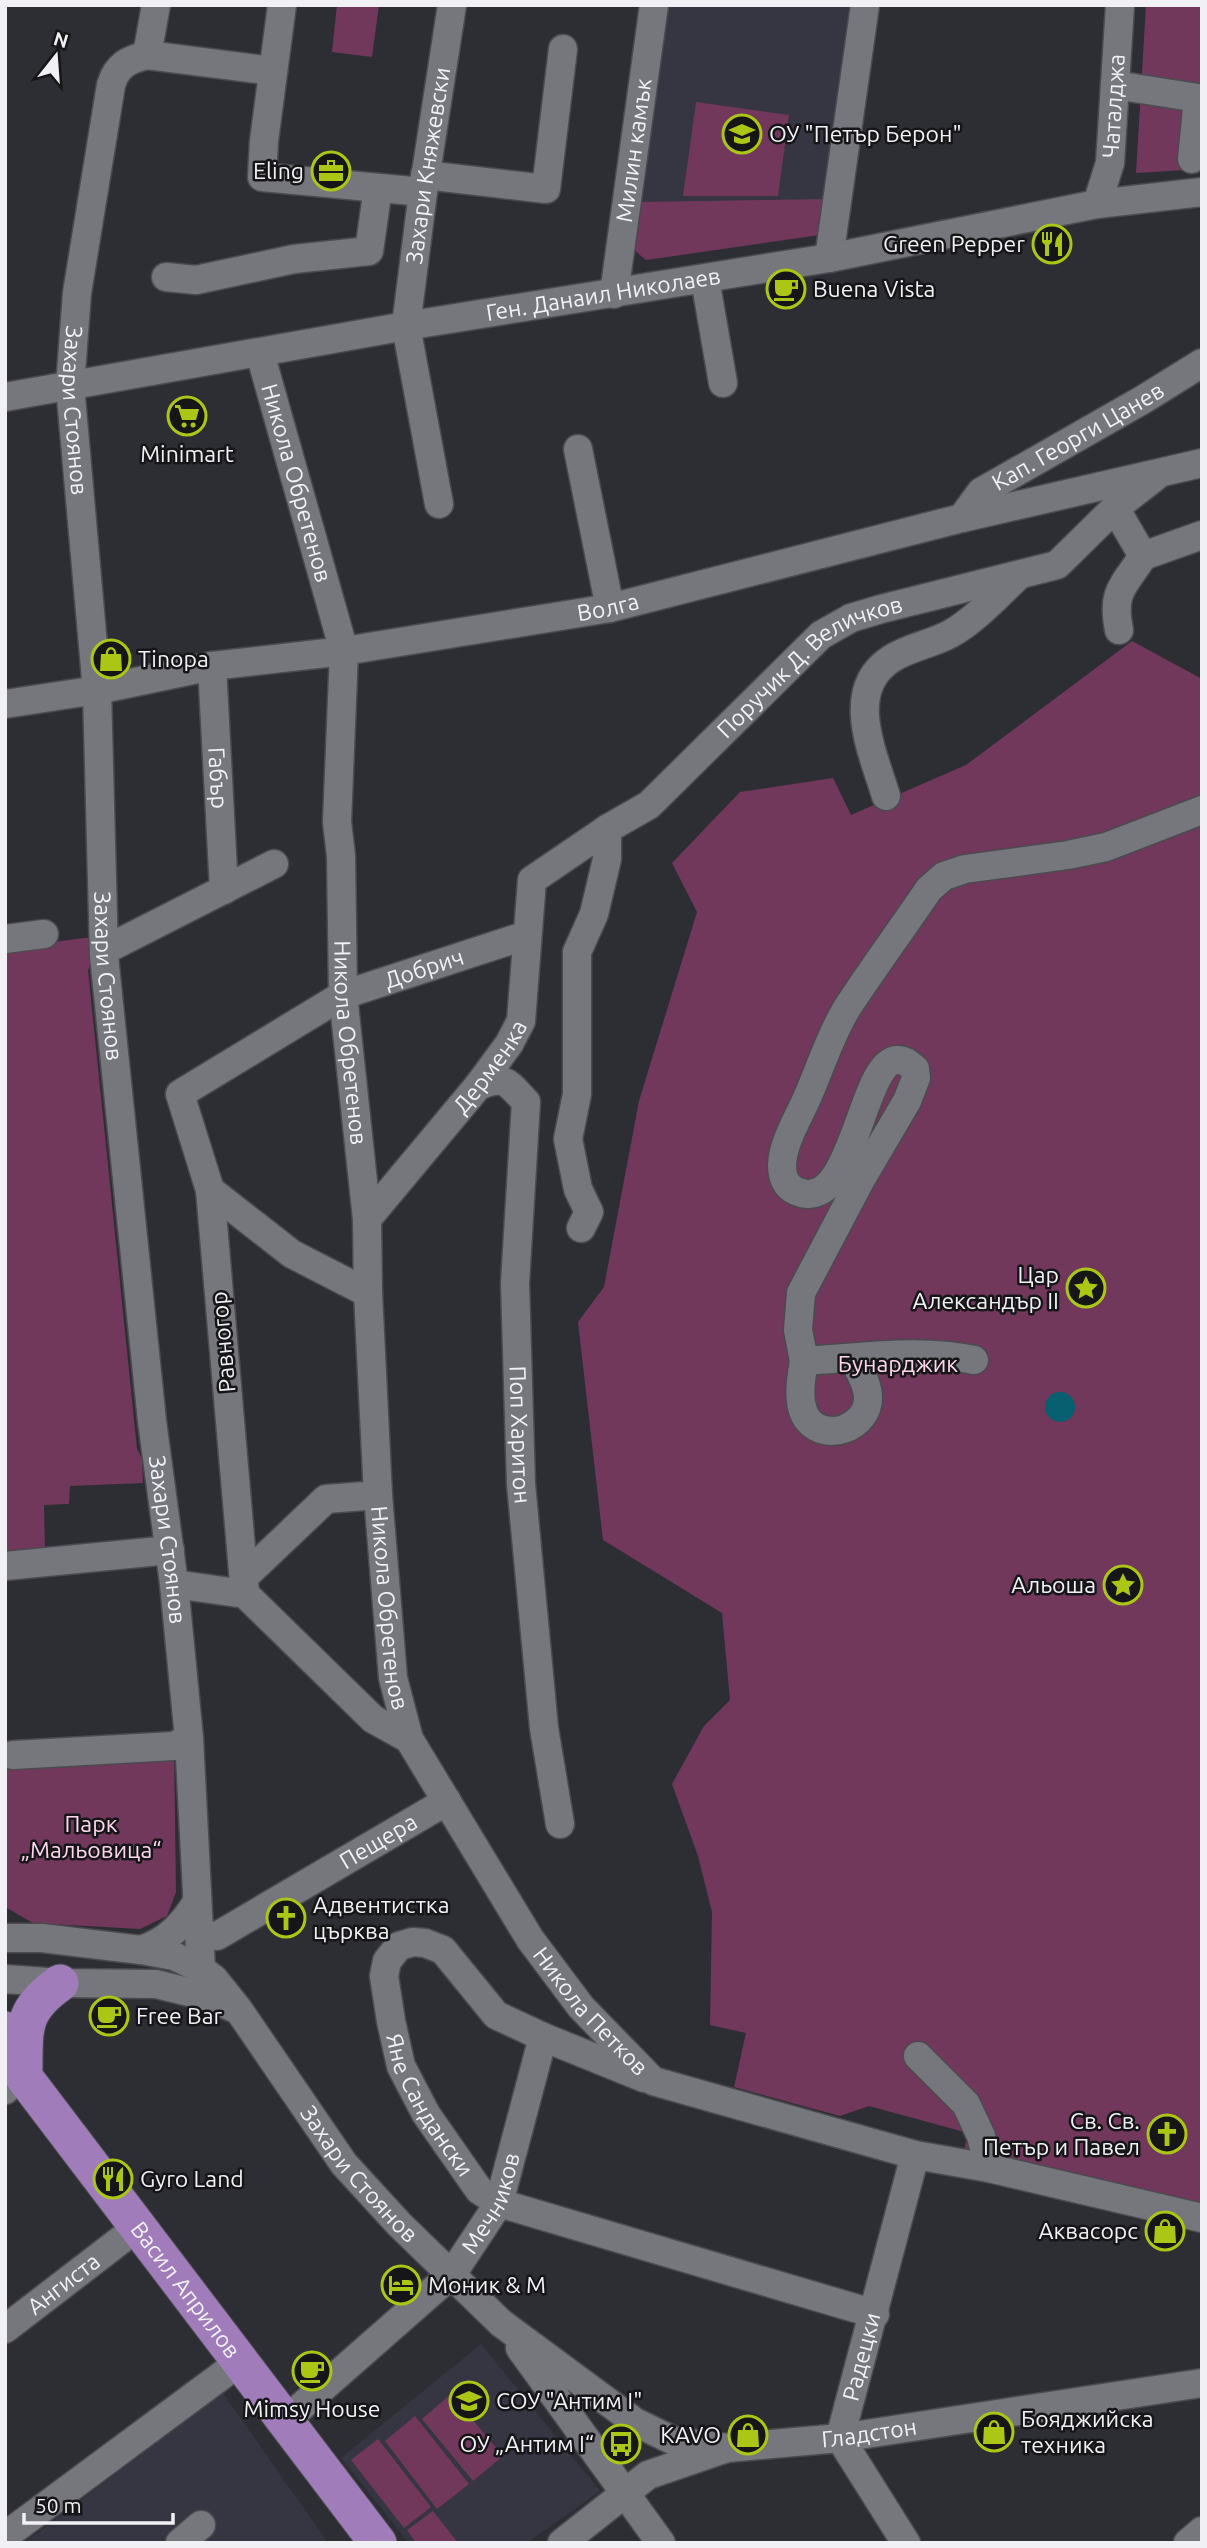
<svg xmlns="http://www.w3.org/2000/svg" width="1207" height="2548" viewBox="0 0 1207 2548" font-family="Ubuntu,sans-serif">
	<style>
		.built { fill: #353641 }
		.green { fill: #71385c }
		.water { fill: #066070 }
		.lines { fill: none; stroke-linecap: round; stroke-linejoin: round }
		.minor-casing { stroke: #4b4b4f; stroke-width: 31 }
		.major-casing { stroke: #4b4b4f; stroke-width: 39 }
		.minor { stroke: #76777d; stroke-width: 28 }
		.major { stroke: #a07cba; stroke-width: 37 }
		.labels { text-anchor: middle; stroke-width: 5; stroke-linejoin: round; paint-order: stroke }
		.street-label { font-size: 23px; fill: #f1f1f5; stroke: #161619 }
		.poi-label { font-size: 23px; fill: #f1f1f5; stroke: #161619; text-anchor: start }
		.park-label { font-size: 23px; fill: #fdd6ec; stroke: #161619 }
	</style>
	<rect width="100%" height="100%" fill="#2d2e33"/>
	<g class="built">
		<polygon points="667,5 849,5 826,234 646,260 633,249"/>
		<polygon points="481,2344 600,2491 527,2543 409,2543 341,2458"/>
		<polygon points="223,2393 328,2543 24,2543"/>
	</g>
	<g class="green">
		<polygon points="337,5 379,5 372,57 332,52"/>
		<polygon points="1146,5 1202,5 1202,169 1136,173"/>
		<polygon points="696,102 789,115 778,196 683,196"/>
		<polygon points="830,199 826,234 646,260 633,249 639,202"/>
		<polygon points="1132,641 1202,679 1202,2209 963,2156 968,2133 869,2106 840,2116 734,2087 746,2033 710,2025 712,1912 698,1856 672,1784 704,1726 730,1700 722,1613 603,1540 578,1322 604,1287 639,1101 697,912 672,863 740,792 833,778 851,815 966,765"/>
		<polygon points="93,937 94,957 88,970 137,1449 142,1459 143,1483 70,1486 69,1504 44,1505 45,1552 5,1556 5,948"/>
		<polygon points="174,1746 176,1892 167,1916 140,1929 33,1923 5,1907 5,1755"/>
		<polygon points="451,2394 503,2456 473,2481 422,2419"/>
		<polygon points="415,2416 469,2484 437,2509 385,2441"/>
		<polygon points="378,2439 431,2507 404,2528 351,2460"/>
		<polygon points="433,2511 458,2543 416,2543 407,2530"/>
	</g>
	<circle class="water" cx="1060" cy="1407" r="15"/>
	<g class="lines">
		<defs>
			<g id="minor">
				<path id="s1" d="M156,5L147,55C128,60 117,65 111,85L77,293L70,386L97,690L104,956L152,1421L174,1584L189,1738L201,1969"/>
				<polyline points="282,5 264,141 262,177 423,192"/>
				<polyline points="147,55 273,71"/>
				<polyline points="1115,85 1198,98 1192,159"/>
				<polyline points="425,175 546,189 563,49"/>
				<path id="s2" d="M1097,204L1110,163L1120,5"/>
				<polyline points="829,258 865,5"/>
				<polyline points="166,277 196,280 294,259 369,251 378,188"/>
				<polyline points="705,279 723,383"/>
				<path id="s3" d="M614,294L654,5"/>
				<path id="s4" d="M260,353L344,651L337,822L341,856L343,995L367,1219L368,1293L378,1495L393,1678L409,1739"/>
				<path id="s5" d="M5,397L406,326L829,258L1097,204L1202,192"/>
				<polyline points="578,449 610,608"/>
				<path id="s6" d="M439,504L406,326L423,192L452,5"/>
				<polyline points="1115,508 1143,556"/>
				<path id="s7" d="M962,518L981,492L1144,399L1202,363"/>
				<polyline points="1143,556 1202,535"/>
				<path d="M1119,630C1111,591 1124,586 1143,556"/>
				<path id="s8" d="M212,666L224,890"/>
				<path id="s9" d="M5,704L97,690L212,666L344,651L610,608L962,518L1202,463"/>
				<path d="M886,796C873,753 843,690 891,659C909,647 932,644 950,634C974,621 999,594 1019,575"/>
				<polyline points="5,939 44,934"/>
				<polyline points="105,950 274,864"/>
				<path id="s10" d="M478,1086C506,1075 507,1082 526,1102L515,1283L521,1484L544,1728L560,1824"/>
				<polyline points="210,1190 292,1254 368,1293"/>
				<path id="s11" d="M367,1219L478,1086L509,1044L521,1021L532,880L607,829L649,805L821,635L851,618L881,609L1057,565L1115,508L1155,477"/>
				<polyline points="581,1228 589,1212 578,1189 568,1139 577,1094 577,952 594,914 607,859 607,829"/>
				<path d="M974,1360C919,1348 860,1358 804,1361L798,1330L801,1293L860,1181L907,1101L916,1078L915,1069C910,1065 905,1059 897,1060C860,1062 854,1217 796,1191C786,1187 782,1177 782,1165C783,1140 801,1114 810,1091C822,1063 831,1034 847,1008C873,968 902,929 929,889L944,876L965,869L1068,855L1106,847L1202,810"/>
				<path d="M804,1361C801,1378 796,1405 808,1420C827,1443 868,1427 868,1398C868,1383 859,1371 853,1358"/>
				<polyline points="5,1566 170,1550"/>
				<polyline points="244,1577 326,1499 378,1495"/>
				<path id="s12" d="M174,1584L245,1594L373,1719L409,1739L530,1939L581,2007L653,2081L915,2155L989,2168L1202,2218"/>
				<path id="s13" d="M245,1594L210,1190L180,1094L343,995L527,935"/>
				<polyline points="13,1755 174,1746 189,1738"/>
				<path id="s14" d="M199,1935L217,1936L447,1801"/>
				<path id="s15" d="M5,1938H42L141,1950L174,1956L201,1969L214,1979L238,2009L344,2164L399,2224L501,2323L635,2422L674,2441L727,2448"/>
				<path d="M141,1950C167,1941 182,1926 197,1902"/>
				<polyline points="5,1979 60,1983 156,1984 209,1997 236,2009"/>
				<polyline points="918,2056 966,2104 981,2136 989,2168"/>
				<path id="s16" d="M644,2078L543,2037L496,2015L443,1950L425,1943L413,1942L399,1946L387,1961L384,1976L391,2021L401,2066L426,2114L479,2190L499,2203L875,2314"/>
				<polyline points="5,2090 6,2089"/>
				<path id="s17" d="M5,2329L122,2239"/>
				<polyline points="520,2348 661,2543"/>
				<path id="s18" d="M286,2420L452,2274L499,2203L543,2037"/>
				<polyline points="5,2536 225,2373"/>
				<polyline points="180,2543 201,2525"/>
				<path id="s19" d="M562,2543L648,2475L727,2448L840,2438L1202,2383"/>
				<path id="s20" d="M906,2543L840,2438L915,2155"/>
				<polyline points="1188,2543 1202,2531"/>
			</g>
			<g id="major">
				<path id="s21" d="M5,2030L24,2077L378,2543"/>
				<path d="M24,2069C24,2026 23,2009 60,1983"/>
			</g>
		</defs>
		<use href="#minor" class="minor-casing"/>
		<use href="#major" class="major-casing"/>
		<use href="#minor" class="minor"/>
		<use href="#major" class="major"/>
	</g>
	<defs>
		<symbol id="school-ring" viewBox="-11 -11 22 22"><circle r="9.5" fill="#161619" stroke="#abc615" stroke-width="1.5"/><path d="M0-5L7-2L0 1L-7-2ZM-4 1L0 2.5L4 1V4Q0 6-4 4Z" fill="#abc615"/></symbol>
		<symbol id="office-ring" viewBox="-11 -11 22 22"><circle r="9.5" fill="#161619" stroke="#abc615" stroke-width="1.5"/><path d="M-6-3h4V-5.5h4V-3h4V5H-6ZM-1-4.5V-3h2v-1.5ZM-6 0V1H6V0Z" fill="#abc615"/></symbol>
		<symbol id="restaurant-ring" viewBox="-11 -11 22 22"><circle r="9.5" fill="#161619" stroke="#abc615" stroke-width="1.5"/><path d="M-5-6h1v4h1v-4h1v4h1v-4h1v5L-1.5 .5V6h-2V.5L-5-1ZM5-6V6H3V1.5H1.5Q1.5-4 5-6Z" fill="#abc615"/></symbol>
		<symbol id="cafe-ring" viewBox="-11 -11 22 22"><circle r="9.5" fill="#161619" stroke="#abc615" stroke-width="1.5"/><path d="M-5.5-4.5H6V0H3Q3 3.5 0 3.5H-2.5Q-5.5 3.5-5.5 0ZM3-3.2v2h1.7v-2ZM-6 4.5H4V6H-6Z" fill="#abc615"/></symbol>
		<symbol id="supermarket-ring" viewBox="-11 -11 22 22"><circle r="9.5" fill="#161619" stroke="#abc615" stroke-width="1.5"/><path d="M-6-5.5h2.5l.6 2H6L4.5 2H-2.5L-4.4-4H-6ZM-1.5 3.2a1.3 1.3 0 1 0 .1 0ZM3 3.2a1.3 1.3 0 1 0 .1 0Z" fill="#abc615"/></symbol>
		<symbol id="shop-ring" viewBox="-11 -11 22 22"><circle r="9.5" fill="#161619" stroke="#abc615" stroke-width="1.5"/><path d="M-5-2.5h2.3a2.7 3.5 0 0 1 5.4 0H5L5.5 6h-11ZM-1.5-2.5h3a1.5 2.3 0 0 0-3 0Z" fill="#abc615"/></symbol>
		<symbol id="sight-ring" viewBox="-11 -11 22 22"><circle r="9.5" fill="#161619" stroke="#abc615" stroke-width="1.5"/><path d="M0-6L1.8-2.2L6-1.7L2.9 1.2L3.7 5.4L0 3.3L-3.7 5.4L-2.9 1.2L-6-1.7L-1.8-2.2Z" fill="#abc615"/></symbol>
		<symbol id="church-ring" viewBox="-11 -11 22 22"><circle r="9.5" fill="#161619" stroke="#abc615" stroke-width="1.5"/><path d="M-1.2-6h2.4v3.5h3.3v2.4h-3.3V6h-2.4V-.1h-3.3v-2.4h3.3Z" fill="#abc615"/></symbol>
		<symbol id="hotel-ring" viewBox="-11 -11 22 22"><circle r="9.5" fill="#161619" stroke="#abc615" stroke-width="1.5"/><path d="M-6-4.5h1.5V1H6V5H4.5V3h-9V5H-6ZM-4 0a1.8 1.8 0 1 1 3.6 0ZM.5 0V-2.5h3Q6-2.5 6 0Z" fill="#abc615"/></symbol>
		<symbol id="bus-ring" viewBox="-11 -11 22 22"><circle r="9.5" fill="#161619" stroke="#abc615" stroke-width="1.5"/><path d="M-5-6H5V4H4V6H2V4H-2V6H-4V4H-5ZM-3.5-4V0h7V-4ZM-3.5 1.2v1.5H-2V1.2ZM2 1.2v1.5H3.5V1.2Z" fill="#abc615"/></symbol>
	</defs>
	<g fill-rule="evenodd">
		<use href="#school-ring" x="720" y="112" width="44" height="44"/>
		<use href="#office-ring" x="309" y="149" width="44" height="44"/>
		<use href="#restaurant-ring" x="1030" y="222" width="44" height="44"/>
		<use href="#cafe-ring" x="764" y="267" width="44" height="44"/>
		<use href="#supermarket-ring" x="165" y="394" width="44" height="44"/>
		<use href="#shop-ring" x="89" y="637" width="44" height="44"/>
		<use href="#sight-ring" x="1064" y="1266" width="44" height="44"/>
		<use href="#sight-ring" x="1101" y="1563" width="44" height="44"/>
		<use href="#church-ring" x="264" y="1896" width="44" height="44"/>
		<use href="#cafe-ring" x="87" y="1994" width="44" height="44"/>
		<use href="#church-ring" x="1145" y="2112" width="44" height="44"/>
		<use href="#restaurant-ring" x="91" y="2157" width="44" height="44"/>
		<use href="#shop-ring" x="1143" y="2209" width="44" height="44"/>
		<use href="#hotel-ring" x="379" y="2263" width="44" height="44"/>
		<use href="#cafe-ring" x="290" y="2349" width="44" height="44"/>
		<use href="#school-ring" x="447" y="2379" width="44" height="44"/>
		<use href="#shop-ring" x="972" y="2410" width="44" height="44"/>
		<use href="#shop-ring" x="726" y="2413" width="44" height="44"/>
		<use href="#bus-ring" x="599" y="2422" width="44" height="44"/>
	</g>
	<g class="labels">
		<g class="street-label">
			<text dy="8" stroke="none"><textPath href="#s2" startOffset="100">Чаталджа</textPath></text>
			<text dy="8" stroke="none"><textPath href="#s3" startOffset="145">Милин камък</textPath></text>
			<text dy="8" stroke="none"><textPath href="#s6" startOffset="343">Захари Княжевски</textPath></text>
			<text dy="8" stroke="none"><textPath href="#s5" startOffset="607">Ген. Данаил Николаев</textPath></text>
			<text dy="8" stroke="none"><textPath href="#s1" startOffset="429">Захари Стоянов</textPath></text>
			<text dy="8" stroke="none"><textPath href="#s7" startOffset="144">Кап. Георги Цанев</textPath></text>
			<text dy="8" stroke="none"><textPath href="#s4" startOffset="135">Никола Обретенов</textPath></text>
			<text dy="8" stroke="none"><textPath href="#s9" startOffset="611">Волга</textPath></text>
			<text dy="8" stroke="none"><textPath href="#s11" startOffset="747">Поручик Д. Величков</textPath></text>
			<text dy="8" stroke="none"><textPath href="#s8" startOffset="112">Габър</textPath></text>
			<text dy="8" stroke="none"><textPath href="#s13" startOffset="782">Добрич</textPath></text>
			<text dy="8" stroke="none"><textPath href="#s1" startOffset="996">Захари Стоянов</textPath></text>
			<text dy="8" stroke="none"><textPath href="#s4" startOffset="702">Никола Обретенов</textPath></text>
			<text dy="8" stroke="none"><textPath href="#s11" startOffset="196">Дерменка</textPath></text>
			<text transform="translate(223 1342) rotate(-95)" y="8">Равногор</text>
			<text dy="8" stroke="none"><textPath href="#s10" startOffset="390">Поп Харитон</textPath></text>
			<text dy="8" stroke="none"><textPath href="#s1" startOffset="1563">Захари Стоянов</textPath></text>
			<text dy="8" stroke="none"><textPath href="#s4" startOffset="1269">Никола Обретенов</textPath></text>
			<text dy="8" stroke="none"><textPath href="#s14" startOffset="205">Пещера</textPath></text>
			<text dy="8" stroke="none"><textPath href="#s12" startOffset="620">Никола Петков</textPath></text>
			<text dy="8" stroke="none"><textPath href="#s16" startOffset="464">Яне Сандански</textPath></text>
			<text dy="8" stroke="none"><textPath href="#s15" startOffset="460">Захари Стоянов</textPath></text>
			<text dy="8" stroke="none"><textPath href="#s18" startOffset="303">Мечников</textPath></text>
			<text dy="8" stroke="none"><textPath href="#s17" startOffset="74">Ангиста</textPath></text>
			<text dy="8" stroke="none"><textPath href="#s21" startOffset="318">Васил Априлов</textPath></text>
			<text dy="8" stroke="none"><textPath href="#s20" startOffset="208">Радецки</textPath></text>
			<text dy="8" stroke="none"><textPath href="#s19" startOffset="336">Гладстон</textPath></text>
		</g>
		<g class="poi-label">
			<text x="769" y="142">ОУ "Петър Берон"</text>
			<text x="304" y="179" text-anchor="end">Eling</text>
			<text x="1025" y="252" text-anchor="end">Green Pepper</text>
			<text x="813" y="297">Buena Vista</text>
			<text x="187" y="462" text-anchor="middle">Minimart</text>
			<text x="138" y="667">Tinopa</text>
			<text x="1059" y="1283" text-anchor="end">Цар<tspan x="1059" dy="26">Александър II</tspan></text>
			<text x="1096" y="1593" text-anchor="end">Альоша</text>
			<text x="313" y="1913">Адвентистка<tspan x="313" dy="26">църква</tspan></text>
			<text x="136" y="2024">Free Bar</text>
			<text x="1140" y="2129" text-anchor="end">Св. Св.<tspan x="1140" dy="26">Петър и Павел</tspan></text>
			<text x="140" y="2187">Gyro Land</text>
			<text x="1138" y="2239" text-anchor="end">Аквасорс</text>
			<text x="428" y="2293">Моник &amp; М</text>
			<text x="496" y="2409">СОУ "Антим I"</text>
			<text x="312" y="2417" text-anchor="middle">Mimsy House</text>
			<text x="1021" y="2427">Бояджийска<tspan x="1021" dy="26">техника</tspan></text>
			<text x="721" y="2443" text-anchor="end">KAVO</text>
			<text x="594" y="2452" text-anchor="end">ОУ „Антим I“</text>
		</g>
		<g class="park-label">
			<text x="898" y="1372">Бунарджик</text>
			<text x="91" y="1832">Парк<tspan x="91" dy="26">„Мальовица“</tspan></text>
		</g>
	</g>
	<rect width="1207" height="2548" fill="none" stroke="#f1f1f5" stroke-width="14"/>
	<g transform="translate(56 56) rotate(17)" stroke="#161619" stroke-width="5" paint-order="stroke">
	<path d="M0-5L12 26L0 18L-12 26Z" fill="#f1f1f5"/>
	<text y="-10" font-size="19" font-weight="bold" text-anchor="middle" fill="#f1f1f5">N</text>
	</g>
	<path d="M24 2513v10h149v-10" fill="none" stroke="#f1f1f5" stroke-width="3.5"/>
	<text x="35" y="2513" font-size="21" fill="#f1f1f5" stroke="#161619" stroke-width="5" paint-order="stroke">50 m</text>
</svg>
